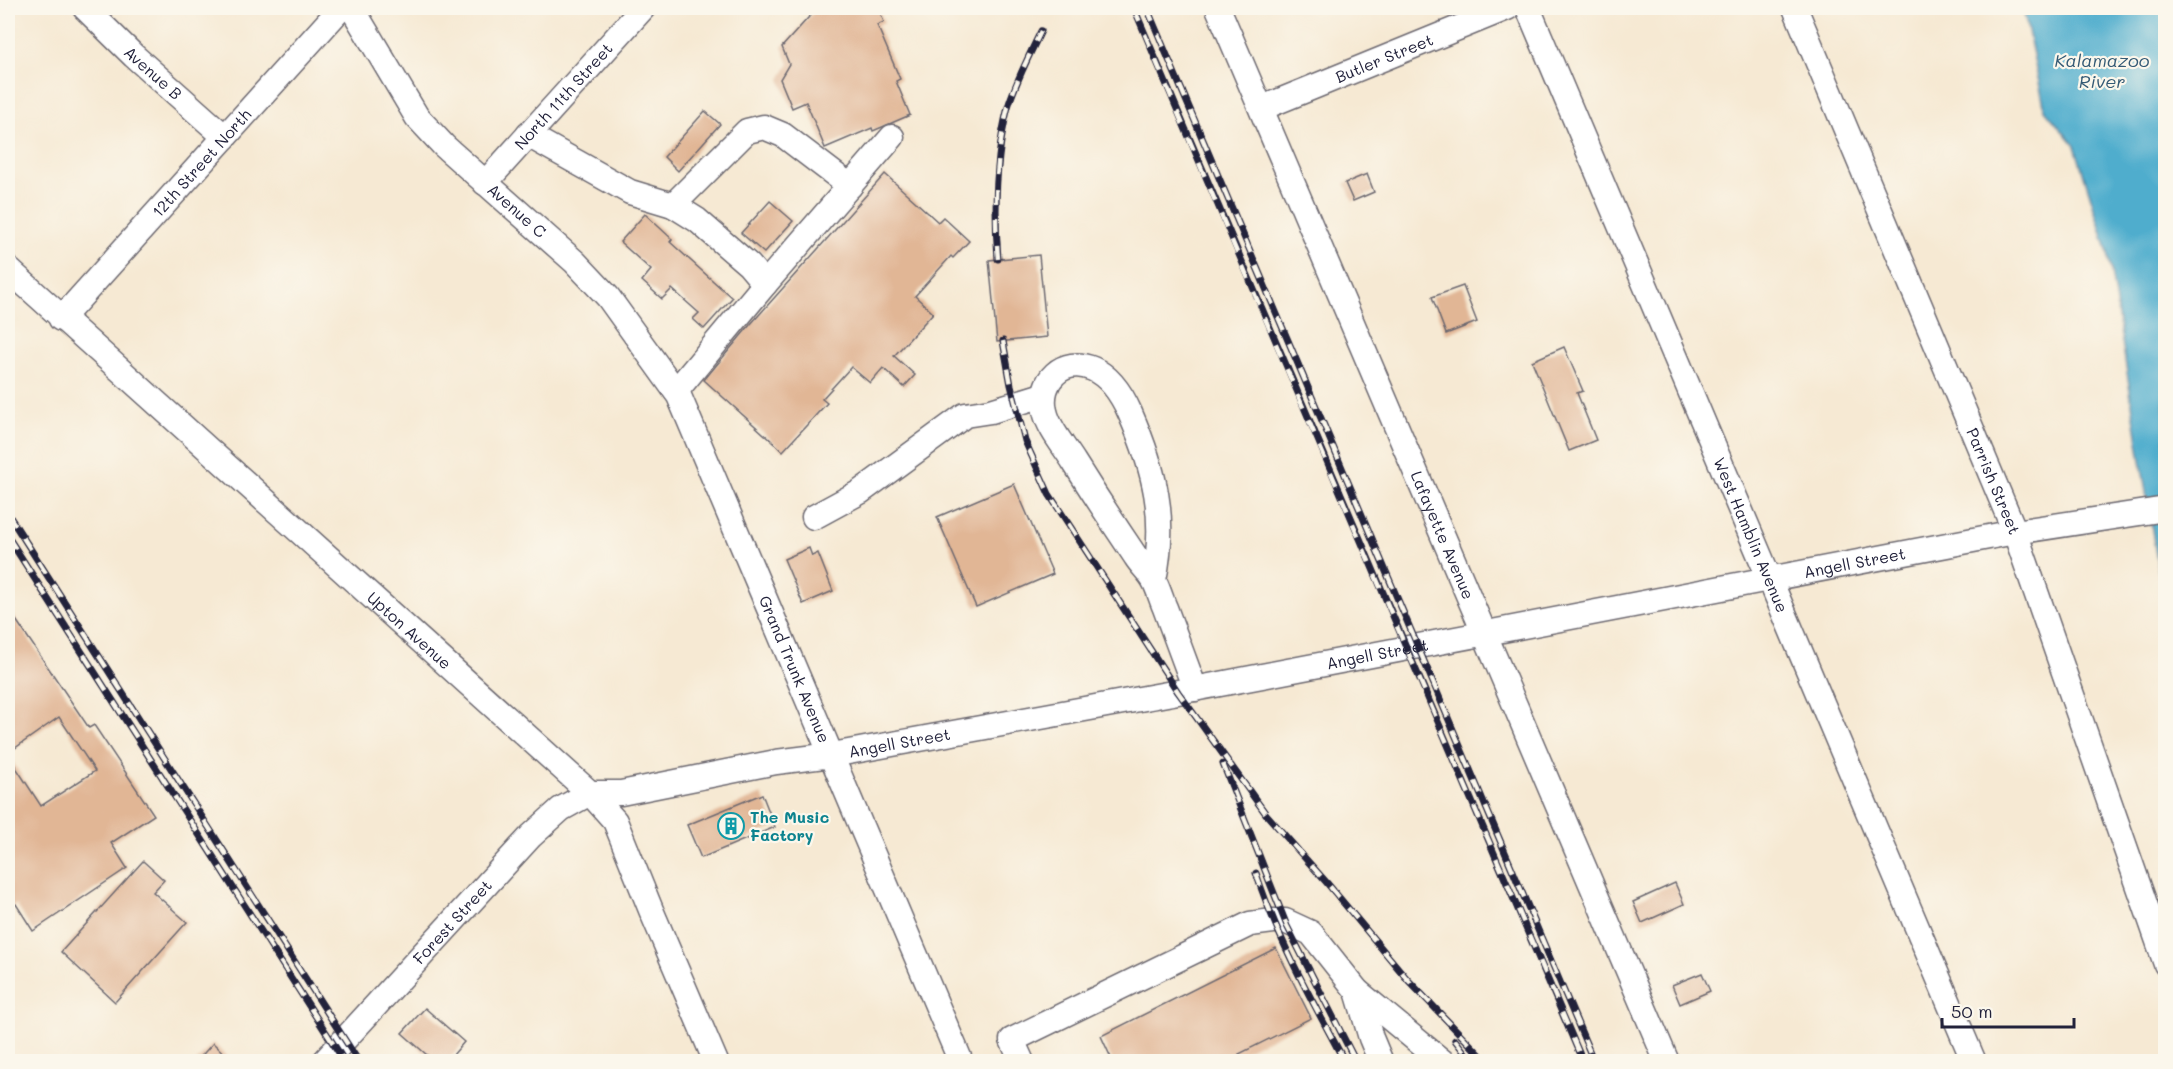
<svg xmlns="http://www.w3.org/2000/svg" width="2173" height="1069" viewBox="0 0 2173 1069" font-family="Mali,sans-serif">
	<style>
		.water { fill: #4fadcd; stroke: #386884; stroke-width: 1.5 }
		.building { fill: #e1b695 }
		.lines { fill: none; stroke-linecap: round; stroke-linejoin: round }
		.minor-casing { stroke: #6c6870; stroke-width: 27 }
		.minor { stroke: #fff; stroke-width: 24 }
		.rail-casing { stroke: #22223b; stroke-width: 7 }
		.rail { stroke: #fbf7ec; stroke-width: 4.5; stroke-dasharray: 14; stroke-linecap: butt }
		.labels { text-anchor: middle; stroke-width: 4.5; stroke-linejoin: round; paint-order: stroke }
		.street-label { font-size: 16px; fill: #22223b; stroke: #fbf7ec }
		.culture-label { font-size: 16px; font-weight: bold; fill: #0d838f; stroke: #fbf7ec; text-anchor: start }
		.water-label { font-size: 18px; font-style: italic; fill: #345a75; stroke: #fbf7ec }
	</style>
	<rect width="100%" height="100%" fill="#fbf7ec"/>
	<filter id="ink" filterUnits="userSpaceOnUse"><feTurbulence type="fractalNoise" baseFrequency=".0167" numOctaves="2"/><feDisplacementMap in="SourceGraphic" scale="12" xChannelSelector="R" yChannelSelector="G"/><feConvolveMatrix kernelMatrix="1 2 1 2 8 2 1 2 1" color-interpolation-filters="sRGB"/></filter>
	<filter id="wash" filterUnits="userSpaceOnUse"><feTurbulence type="fractalNoise" baseFrequency=".008" numOctaves="4" result="noise"/><feDisplacementMap in="SourceGraphic" scale="24" xChannelSelector="R" yChannelSelector="G"/><feGaussianBlur stdDeviation="1.35" result="paint"/><feColorMatrix in="noise" values="0 0 0 0 0 0 0 0 0 0 0 0 0 0 0 0 0 1.4 0 .05"/><feComposite in="paint" operator="in"/></filter>
	<g filter="url(#wash)">
		<rect width="100%" height="100%" fill="#f6e9d3"/>
		<polygon class="water" points="2023,8 2165,8 2165,605 2160,580 2108,253 2075,146 2045,110"/>
		<g id="blocks">
			<g class="building">
				<polygon points="817,8 878,8 884,22 877,25 900,79 896,81 910,115 873,131 872,128 825,148 806,102 792,108 780,79 789,64 782,47"/>
				<polygon points="705,111 720,124 678,171 664,157"/>
				<polygon points="885,174 938,222 943,217 969,241 953,258 951,256 915,296 933,313 894,356 915,375 904,387 883,368 870,383 851,367 822,399 827,403 783,451 704,380 750,325"/>
				<polygon points="1367,174 1374,192 1353,201 1345,183"/>
				<polygon points="770,201 793,221 764,253 741,233"/>
				<polygon points="645,214 672,239 670,242 732,298 704,329 693,319 699,313 672,289 662,299 642,281 651,270 620,242"/>
				<polygon points="1039,255 1047,337 997,342 989,260"/>
				<polygon points="1463,286 1477,322 1446,334 1432,297"/>
				<polygon points="1564,347 1583,391 1577,393 1596,440 1569,451 1532,361"/>
				<polygon points="1014,484 1053,574 976,607 937,517"/>
				<polygon points="809,548 812,556 818,553 833,591 803,604 784,559"/>
				<polygon points="8,608 89,728 94,725 154,815 111,843 127,868 33,931 16,904 8,910 8,755 41,806 95,771 59,717 8,753"/>
				<polygon points="762,794 775,827 701,858 687,825"/>
				<polygon points="143,861 164,880 153,892 187,922 115,1002 61,952"/>
				<polygon points="1675,883 1684,904 1642,923 1633,902"/>
				<polygon points="1276,948 1311,1018 1239,1054 1243,1062 1113,1062 1101,1036"/>
				<polygon points="1702,973 1710,991 1680,1004 1672,985"/>
				<polygon points="425,1008 464,1042 447,1062 435,1062 402,1033"/>
				<polygon points="213,1043 233,1062 196,1062"/>
			</g>
		</g>
	</g>
	<g filter="url(#ink)">
		<use href="#blocks" fill-opacity="0" stroke="#6c6870" stroke-width="1.5"/>
		<g class="lines">
			<defs>
				<g id="minor">
					<path id="s1" d="M85,8L134,56L225,137"/>
					<path id="s2" d="M352,8L417,117L444,146L575,262L608,297L679,396L961,1062"/>
					<path id="s3" d="M1218,8L1667,1062"/>
					<path id="s4" d="M1528,8L1974,1062"/>
					<path id="s5" d="M1795,8L2015,532L2166,964"/>
					<path id="s6" d="M1262,108L1507,8"/>
					<polyline points="528,135 630,192 673,205 697,220 749,265 765,284"/>
					<path id="s7" d="M485,183L643,8"/>
					<polyline points="673,205 747,131 764,127 783,135 850,186"/>
					<path id="s8" d="M8,269L590,793L615,821L651,910L716,1062"/>
					<path id="s9" d="M61,319L341,8"/>
					<polyline points="676,391 765,284 892,137"/>
					<polyline points="814,517 860,492 965,415 991,411 1043,395"/>
					<path d="M1154,580C1167,518 1155,470 1130,413C1122,395 1111,377 1093,369C1063,356 1038,381 1045,411C1049,429 1064,446 1074,462C1094,494 1115,526 1136,557C1141,565 1148,571 1153,579C1158,587 1161,599 1165,608C1175,635 1185,662 1195,689"/>
					<polyline points="1357,991 1371,1038 1381,1062"/>
					<path id="s10" d="M324,1062L531,836L561,809L590,793H621L776,762L832,755L1178,692L2015,532L2166,509"/>
					<polyline points="1022,1062 1012,1040 1250,924 1273,921 1285,921 1311,933 1357,991 1443,1062"/>
				</g>
			</defs>
			<use href="#minor" class="minor-casing"/>
			<use href="#minor" class="minor"/>
			<defs>
				<g id="rail">
					<path d="M1134,8C1281,360 1434,710 1583,1062"/>
					<polyline points="1147,8 1594,1062"/>
					<path d="M998,259C994,208 995,158 1008,107C1016,81 1029,56 1041,31"/>
					<polyline points="1003,341 1011,385 1025,441 1049,494 1178,692 1266,814 1327,883 1408,980 1487,1062"/>
					<polyline points="8,514 359,1062"/>
					<polyline points="8,537 345,1062"/>
					<polyline points="1223,764 1287,926 1356,1062"/>
					<path d="M1256,873C1278,940 1311,999 1345,1062"/>
					<polyline points="1455,1040 1472,1062"/>
				</g>
			</defs>
			<use href="#rail" class="rail-casing"/>
			<use href="#rail" class="rail"/>
		</g>
	</g>
	<defs>
		<symbol id="building-ring" viewBox="-11 -11 22 22"><circle r="9.5" fill="#fbf7ec" stroke="#0f9aa8" stroke-width="1.5"/><path d="M-4-6H4V6H1V3H-1V6H-4ZM-2.5-4.3h1.7v1.8h-1.7ZM.8-4.3h1.7v1.8H.8ZM-2.5-1h1.7V.8h-1.7ZM.8-1h1.7V.8H.8Z" fill="#0f9aa8"/></symbol>
	</defs>
	<g fill-rule="evenodd">
		<use href="#building-ring" x="716" y="811" width="30" height="30"/>
	</g>
	<g class="labels">
		<g class="street-label">
			<text dy="6" stroke="none"><textPath href="#s6" startOffset="132">Butler Street</textPath></text>
			<text dy="6" stroke="none"><textPath href="#s1" startOffset="94">Avenue B</textPath></text>
			<text dy="6" stroke="none"><textPath href="#s7" startOffset="117">North 11th Street</textPath></text>
			<text dy="6" stroke="none"><textPath href="#s9" startOffset="210">12th Street North</textPath></text>
			<text dy="6" stroke="none"><textPath href="#s2" startOffset="264">Avenue C</textPath></text>
			<text dy="6" stroke="none"><textPath href="#s5" startOffset="513">Parrish Street</textPath></text>
			<text dy="6" stroke="none"><textPath href="#s3" startOffset="573">Lafayette Avenue</textPath></text>
			<text dy="6" stroke="none"><textPath href="#s4" startOffset="572">West Hamblin Avenue</textPath></text>
			<text dy="6" stroke="none"><textPath href="#s10" startOffset="1666">Angell Street</textPath></text>
			<text dy="6" stroke="none"><textPath href="#s8" startOffset="540">Upton Avenue</textPath></text>
			<text dy="6" stroke="none"><textPath href="#s10" startOffset="1180">Angell Street</textPath></text>
			<text dy="6" stroke="none"><textPath href="#s2" startOffset="808">Grand Trunk Avenue</textPath></text>
			<text dy="6" stroke="none"><textPath href="#s10" startOffset="694">Angell Street</textPath></text>
			<text dy="6" stroke="none"><textPath href="#s10" startOffset="190">Forest Street</textPath></text>
		</g>
		<g class="culture-label">
			<text x="750" y="823">The Music<tspan x="750" dy="18">Factory</tspan></text>
		</g>
		<g class="water-label">
			<text x="2102" y="67">Kalamazoo<tspan x="2102" dy="21">River</tspan></text>
		</g>
	</g>
	<rect width="2173" height="1069" fill="none" stroke="#fbf7ec" stroke-width="30"/>
	<path d="M1942 1018v9h132v-9" fill="none" stroke="#22223b" stroke-width="3"/>
	<text x="1951" y="1018" font-size="18" fill="#22223b" stroke="#fbf7ec" stroke-width="4.5" paint-order="stroke">50 m</text>
</svg>
